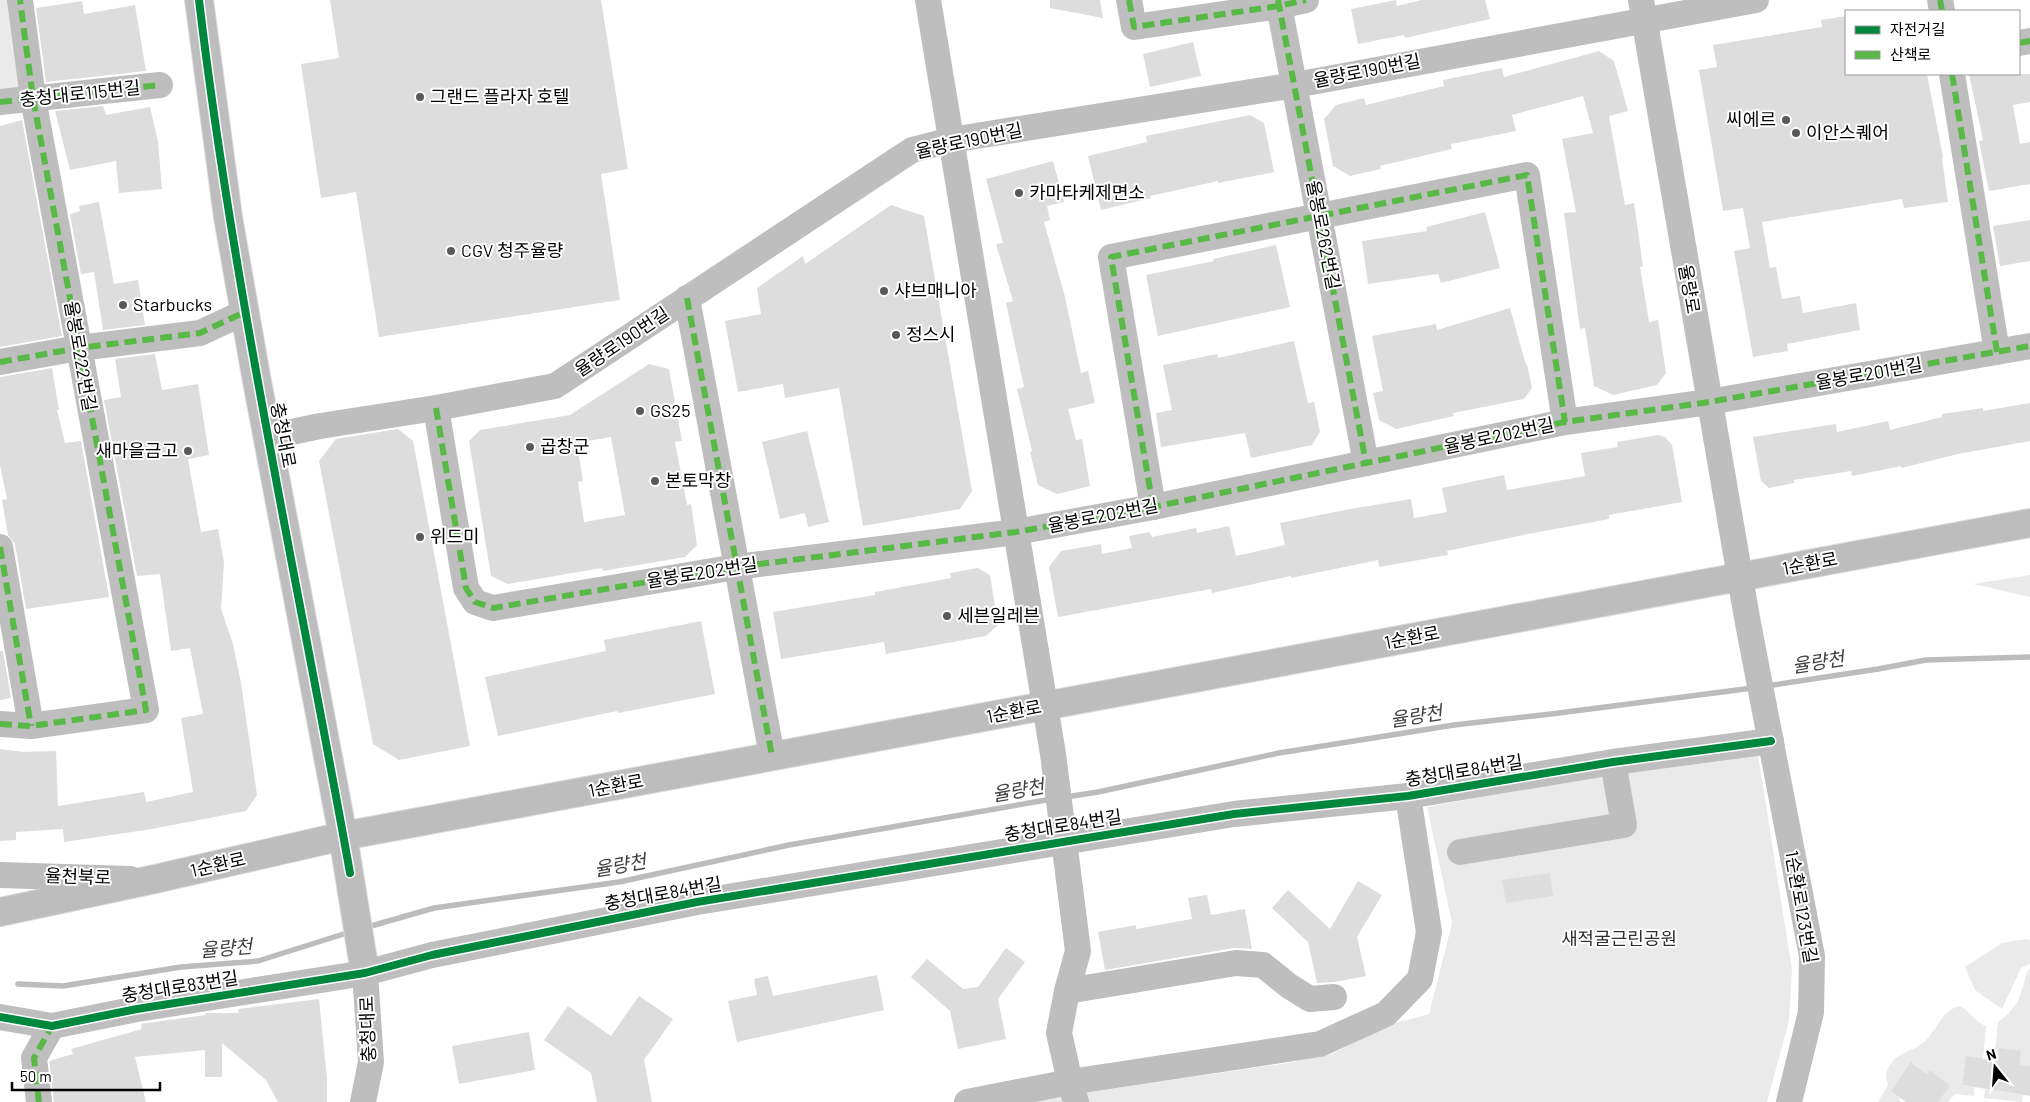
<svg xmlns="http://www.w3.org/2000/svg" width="2030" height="1102" viewBox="0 0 2030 1102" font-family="Barlow,'Noto Sans KR',sans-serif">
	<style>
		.green { fill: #eaeaea }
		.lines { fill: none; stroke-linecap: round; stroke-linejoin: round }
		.stream { stroke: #bcbcbc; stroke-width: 5.5 }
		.building { fill: #ddd; fill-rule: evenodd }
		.major-casing { stroke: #dbdbdb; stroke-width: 30 }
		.minor { stroke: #bebebe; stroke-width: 26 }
		.major { stroke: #bdbdbd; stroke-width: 28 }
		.quiet { stroke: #58b947; stroke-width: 6; stroke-dasharray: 12 6; stroke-linecap: butt }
		.cycleway-casing { stroke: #fff; stroke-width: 11 }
		.cycleway { stroke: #00873e; stroke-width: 8 }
		.poi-dot { fill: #595959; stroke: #fff; stroke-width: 2 }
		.labels { text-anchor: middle; stroke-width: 4; stroke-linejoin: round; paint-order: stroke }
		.street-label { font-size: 18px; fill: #000; stroke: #fff }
		.poi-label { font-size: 18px; fill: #000; stroke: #fff; text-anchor: start }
		.park-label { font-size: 18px; fill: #303030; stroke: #fff }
		.water-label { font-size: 19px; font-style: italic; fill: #414141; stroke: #fff }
	</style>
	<rect width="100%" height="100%" fill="#fff"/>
	<g class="green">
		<polygon points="0,0 20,0 33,98 0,102"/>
		<polygon points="2030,575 2030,597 1973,584"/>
		<polygon points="1757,748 1792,970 1789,1021 1767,1102 1023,1102 1288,1063 1332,1054 1388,1025 1429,1014 1452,923 1427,807"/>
		<polygon points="2026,939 2030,940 2030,964 2021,968 2002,1009 1975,990 1965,967 2002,943"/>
		<path d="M2030,969V1066L2020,1065L2021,1052L1998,1061L1994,1060L1998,1022C2020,1006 2020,996 2027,972Z"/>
		<path d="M1960,1006C1971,1012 1974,1022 1986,1026L1983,1059L1966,1057L1962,1085L1974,1087V1096L1955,1094L1948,1102H1938L1946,1091L1930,1070L1927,1074L1912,1062L1891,1091L1901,1098L1899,1100L1901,1102H1878L1888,1085C1886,1078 1885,1073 1889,1067C1897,1052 1911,1052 1923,1043C1937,1031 1941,1010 1960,1006Z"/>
		<polygon points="1985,1089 2023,1095 2022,1102 1984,1098"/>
	</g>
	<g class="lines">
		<g class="stream">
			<polyline points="1767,686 1878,669 1926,660 2030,657"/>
			<polyline points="1066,797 1098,792 1279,753 1454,725 1551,714 1753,688"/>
			<polyline points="364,928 434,908 619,882 789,845 1052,799"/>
			<polyline points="18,984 63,986 181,967 258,961 350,932"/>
		</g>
	</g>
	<g class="building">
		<polygon points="330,0 601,0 628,169 601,174 620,300 379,337 356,192 321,198 301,64 339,58"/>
		<polygon points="1050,0 1100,0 1103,18 1050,8"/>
		<polygon points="1396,0 1397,6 1421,0 1485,0 1490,19 1405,38 1404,35 1358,44 1351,9"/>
		<polygon points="82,1 84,14 135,5 146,71 46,82 36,8"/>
		<polygon points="1846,16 1846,74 1927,74 1943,157 1942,158 1948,202 1904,208 1902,199 1762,222 1770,268 1776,267 1782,299 1800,296 1803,313 1856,303 1860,330 1787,344 1788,351 1753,357 1734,251 1750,248 1743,208 1723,211 1699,70 1717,67 1713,45 1822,27 1821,20"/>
		<polygon points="1193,42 1201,76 1150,87 1143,54"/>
		<polygon points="1599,51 1614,61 1628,111 1609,116 1625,205 1634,203 1643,266 1640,267 1649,322 1658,320 1666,373 1657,385 1613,395 1594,386 1585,328 1580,329 1564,213 1576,212 1562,139 1593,133 1583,96 1512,115 1516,131 1451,144 1452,149 1380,166 1381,169 1350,176 1333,166 1324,119 1336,105 1364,98 1366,105 1444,86 1443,80 1502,68 1504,77"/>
		<polygon points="1969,74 2030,74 2030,102 2013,105 2020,144 2030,142 2030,184 1989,191 1979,141 1983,140"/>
		<polygon points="103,106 106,115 150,107 158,142 162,189 119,193 116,161 70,170 55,111"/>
		<polygon points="1250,115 1264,123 1274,172 1218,183 1218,181 1150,196 1151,198 1101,210 1088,156 1147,142 1146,136"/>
		<polygon points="22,120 62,336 0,347 0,126"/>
		<polygon points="1053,161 1064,202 1047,206 1050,220 1044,222 1065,297 1081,373 1088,371 1095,403 1068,409 1076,440 1082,439 1090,486 1057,494 1038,485 1030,452 1032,451 1017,389 1024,387 1006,303 1013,301 996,244 1003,243 986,179"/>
		<polygon points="99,202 114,284 138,280 145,325 103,330 94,272 81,274 70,214 80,211 79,206"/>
		<polygon points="891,205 924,216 972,491 960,509 863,526 839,388 785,398 783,384 738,392 725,321 761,314 757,288 803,256 805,264"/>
		<polygon points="1485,212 1500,268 1441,283 1438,274 1368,284 1362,241 1427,231 1426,227"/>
		<polygon points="2030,220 2030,261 2000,266 1993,226"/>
		<polygon points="1276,245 1290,307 1158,336 1146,275 1214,261 1213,259"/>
		<polygon points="1510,308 1526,365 1527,364 1532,388 1524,399 1453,413 1454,416 1396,429 1379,420 1373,393 1383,391 1372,336 1436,324 1437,330"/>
		<polygon points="1294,341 1308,403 1314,402 1320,432 1312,445 1251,458 1245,433 1161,447 1156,413 1172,410 1163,365 1217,354 1218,358"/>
		<polygon points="155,354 162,390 198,384 209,455 188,459 201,532 218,529 224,562 221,609 233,644 241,683 257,795 246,811 152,829 64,842 63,829 16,832 16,840 0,841 0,749 23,752 56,751 58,806 144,792 146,802 193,792 181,718 203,714 190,648 171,651 160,574 137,576 104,400 121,397 115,359"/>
		<path d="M649,364L669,369L682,441L675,442L687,505L691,504L697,545L685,557L603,571L602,568L508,584L491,576L469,441L480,430L570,415ZM611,437L625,515L584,522L578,482L583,481L577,443Z"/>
		<polygon points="52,368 59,410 57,410 65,443 81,441 109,597 26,609 15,544 8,535 2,500 7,499 0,465 0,377"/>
		<polygon points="2030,403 2030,441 1958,454 1901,468 1901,466 1852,476 1851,471 1794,480 1794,483 1769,488 1761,481 1753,437 1836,424 1837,432 1888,421 1890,430 1942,417 1942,414 1983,408 1983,411"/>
		<polygon points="398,429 413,441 470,746 399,760 373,744 319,461 336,439"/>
		<polygon points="807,431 829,522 808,527 805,513 780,519 762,442"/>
		<polygon points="1658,435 1665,437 1672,445 1682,502 1609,515 1609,519 1528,534 1447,551 1448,555 1379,567 1378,560 1291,578 1291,576 1212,593 1211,589 1058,617 1049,567 1061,551 1101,544 1102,554 1132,548 1129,536 1149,532 1152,537 1196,528 1197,533 1229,526 1236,556 1285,545 1280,523 1350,509 1411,499 1414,518 1447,512 1442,488 1504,475 1507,490 1585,476 1581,453 1618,447 1617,442"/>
		<polygon points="978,568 990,575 998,625 986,636 886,654 884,642 781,659 773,612 875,595 875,592 951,578 950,573"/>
		<polygon points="701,621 715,694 618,713 617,711 498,736 485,677 606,651 604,640"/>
		<polygon points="0,651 3,651 11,698 0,700"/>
		<polygon points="1550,873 1553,896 1506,903 1502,880"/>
		<polygon points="1358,881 1382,895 1357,937 1366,976 1335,982 1317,983 1308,942 1272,908 1288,890 1330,929"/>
		<polygon points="1207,895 1211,915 1245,909 1252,949 1234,948 1105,970 1098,932 1136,925 1136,929 1192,919 1188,898"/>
		<polygon points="1006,948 1025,962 998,999 1006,1039 958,1049 950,1011 911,977 927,959 963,989 978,987"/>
		<polygon points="877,975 884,1010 737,1042 728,1001 757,995 754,979 768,976 773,996"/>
		<polygon points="639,996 673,1019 644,1060 652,1102 597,1102 591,1073 544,1040 568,1006 611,1036"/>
		<polygon points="319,999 327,1078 327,1102 278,1102 266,1080 222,1043 222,1077 205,1077 205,1050 135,1057 146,1102 54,1102 49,1061 73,1054 71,1049 142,1029 141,1024 205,1015 206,1013 239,1013 238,1009"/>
		<polygon points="529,1032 535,1070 459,1084 452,1046"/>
		<polygon points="1999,1048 2021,1051 2020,1065 2030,1066 2030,1096 1962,1085 1966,1056 1998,1061"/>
		<polygon points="1911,1062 1927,1074 1930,1070 1950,1086 1938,1102 1906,1102 1891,1091"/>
	</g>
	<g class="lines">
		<defs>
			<g id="major">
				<polyline points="199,0 228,217 256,376 343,836 365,973"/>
				<polyline points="0,912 155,879 343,836 2030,523"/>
			</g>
		</defs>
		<use href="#major" class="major-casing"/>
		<g class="minor">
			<polyline points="928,0 1053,754 1078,951 1067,991 1059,1033 1070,1082 1320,1044 1386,1014 1420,979 1429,932 1408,796"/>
			<polyline points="1129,0 1134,27 1279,6 1306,0"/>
			<polyline points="1278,0 1366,463"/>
			<polyline points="1641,0 1747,618 1812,956 1811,1012 1789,1102"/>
			<polyline points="1940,0 1942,11"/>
			<polyline points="2019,43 2030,41"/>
			<polyline points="1952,74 1997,352"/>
			<polyline points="0,102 160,85"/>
			<polyline points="687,298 772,756"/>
			<polyline points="0,362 79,348 200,333 245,312"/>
			<polyline points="436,408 466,588 475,602 493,608 736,567 1016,532 1153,507 1565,422 1709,402 2030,346"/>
			<polyline points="268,437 320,426 436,408 555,386 912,150 951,140 1295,85 1756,0"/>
			<polyline points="1153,507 1111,257 1527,175 1565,422"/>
			<polyline points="0,547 31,726"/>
			<polyline points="0,724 31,726 146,710 33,98 20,0"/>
			<polyline points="1460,852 1624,825 1613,762"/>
			<polyline points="0,875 130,879"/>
			<polyline points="1067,991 1236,963 1263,965 1289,986 1310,999 1334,997"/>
			<polyline points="0,1017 52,1026 137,1009 365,973 432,955 697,902 1020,849 1234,814 1408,796 1613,762 1771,741"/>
			<polyline points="39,1102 34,1058 52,1026"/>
			<polyline points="363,1102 371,1062 365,973"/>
			<polyline points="967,1102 1070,1082 1076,1102"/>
		</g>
		<use href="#major" class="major"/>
		<g class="quiet">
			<polyline points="1129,0 1134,27 1279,6 1306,0"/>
			<polyline points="1278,0 1366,463"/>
			<polyline points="1940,0 1942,11"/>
			<polyline points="2019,43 2030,41"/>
			<polyline points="1952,74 1997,352"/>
			<polyline points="0,102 160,85"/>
			<polyline points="687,298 772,756"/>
			<polyline points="0,362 79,348 200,333 245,312"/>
			<polyline points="436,408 466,588 475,602 493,608 736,567 1016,532 1153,507 1565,422 1709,402 2030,346"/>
			<polyline points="1153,507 1111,257 1527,175 1565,422"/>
			<polyline points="0,547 31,726"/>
			<polyline points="0,724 31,726 146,710 33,98 20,0"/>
			<polyline points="39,1102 34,1058 52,1026"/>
		</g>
		<defs>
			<g id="cycleway">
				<path d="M199,0C234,294 298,582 350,873"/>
				<polyline points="0,1017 52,1026 137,1009 365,973 432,955 697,902 1020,849 1234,814 1408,796 1613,762 1771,741"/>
			</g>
		</defs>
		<use href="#cycleway" class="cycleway-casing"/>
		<use href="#cycleway" class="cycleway"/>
	</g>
	<g class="poi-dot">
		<circle cx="420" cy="97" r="5"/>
		<circle cx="1786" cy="120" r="5"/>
		<circle cx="1796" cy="133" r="5"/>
		<circle cx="1019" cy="193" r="5"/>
		<circle cx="451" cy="251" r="5"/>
		<circle cx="884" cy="291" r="5"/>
		<circle cx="123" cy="305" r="5"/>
		<circle cx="896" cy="335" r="5"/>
		<circle cx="640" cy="411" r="5"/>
		<circle cx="530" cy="447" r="5"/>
		<circle cx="188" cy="451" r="5"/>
		<circle cx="655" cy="481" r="5"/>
		<circle cx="420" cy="537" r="5"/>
		<circle cx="947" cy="616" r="5"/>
	</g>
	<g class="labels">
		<g class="street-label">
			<text transform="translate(1367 71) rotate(-11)" y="6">율량로190번길</text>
			<text transform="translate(80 94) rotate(-6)" y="6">충청대로115번길</text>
			<text transform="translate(969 141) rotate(-12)" y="6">율량로190번길</text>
			<text transform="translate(1323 235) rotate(79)" y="6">율봉로262번길</text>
			<text transform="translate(1689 289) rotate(80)" y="6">율량로</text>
			<text transform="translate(622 342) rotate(-34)" y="6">율량로190번길</text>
			<text transform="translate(80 356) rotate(80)" y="6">율봉로222번길</text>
			<text transform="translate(1869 374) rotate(-10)" y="6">율봉로201번길</text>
			<text transform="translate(283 435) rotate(79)" y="6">충청대로</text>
			<text transform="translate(1499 436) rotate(-12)" y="6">율봉로202번길</text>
			<text transform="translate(1103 516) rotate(-11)" y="6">율봉로202번길</text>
			<text transform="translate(1810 564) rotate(-11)" y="6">1순환로</text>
			<text transform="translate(702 573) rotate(-9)" y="6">율봉로202번길</text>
			<text transform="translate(1412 638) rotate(-11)" y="6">1순환로</text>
			<text transform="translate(1014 712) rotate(-11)" y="6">1순환로</text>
			<text transform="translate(1464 771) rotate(-9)" y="6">충청대로84번길</text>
			<text transform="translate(616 786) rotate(-11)" y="6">1순환로</text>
			<text transform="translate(1063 826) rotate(-9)" y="6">충청대로84번길</text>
			<text transform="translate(218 865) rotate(-13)" y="6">1순환로</text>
			<text transform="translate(78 877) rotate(2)" y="6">율천북로</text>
			<text transform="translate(663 894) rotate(-10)" y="6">충청대로84번길</text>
			<text transform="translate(1801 907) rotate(80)" y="6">1순환로123번길</text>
			<text transform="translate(180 987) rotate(-9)" y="6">충청대로83번길</text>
			<text transform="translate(368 1029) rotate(-92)" y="6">충청대로</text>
		</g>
		<g class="poi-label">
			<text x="430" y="103">그랜드 플라자 호텔</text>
			<text x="1776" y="126" text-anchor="end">씨에르</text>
			<text x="1806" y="139">이안스퀘어</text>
			<text x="1029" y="199">카마타케제면소</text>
			<text x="461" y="257">CGV 청주율량</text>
			<text x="894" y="297">샤브매니아</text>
			<text x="133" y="311">Starbucks</text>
			<text x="906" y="341">정스시</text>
			<text x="650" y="417">GS25</text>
			<text x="540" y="453">곱창군</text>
			<text x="178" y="457" text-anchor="end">새마을금고</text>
			<text x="665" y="487">본토막창</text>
			<text x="430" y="543">위드미</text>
			<text x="957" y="622">세븐일레븐</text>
		</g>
		<g class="park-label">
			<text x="1619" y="945">새적굴근린공원</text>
		</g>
		<g class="water-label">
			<text transform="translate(1818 662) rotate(-9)" y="7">율량천</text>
			<text transform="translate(1416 716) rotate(-9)" y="7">율량천</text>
			<text transform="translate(1018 790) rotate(-10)" y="7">율량천</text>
			<text transform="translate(620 865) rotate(-10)" y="7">율량천</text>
			<text transform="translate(226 948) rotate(-5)" y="7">율량천</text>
		</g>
	</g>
	<rect x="1845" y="10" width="175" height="65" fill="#ffffff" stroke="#999999"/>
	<rect x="1855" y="26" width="25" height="8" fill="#00873e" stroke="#999999"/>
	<text x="1890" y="35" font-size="15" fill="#000000">자전거길</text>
	<rect x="1855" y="51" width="25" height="8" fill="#58b947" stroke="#999999"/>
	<text x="1890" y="60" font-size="15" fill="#000000">산책로</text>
	<g transform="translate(1995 1067) rotate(343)" stroke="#ffffff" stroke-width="4" paint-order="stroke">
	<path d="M0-4L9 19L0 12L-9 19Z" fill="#000000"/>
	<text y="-8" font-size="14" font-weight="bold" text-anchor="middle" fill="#000000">N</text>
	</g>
	<path d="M12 1082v8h148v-8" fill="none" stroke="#000000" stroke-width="2.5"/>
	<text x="20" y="1082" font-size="15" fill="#000000" stroke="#ffffff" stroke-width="4" paint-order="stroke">50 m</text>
</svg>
